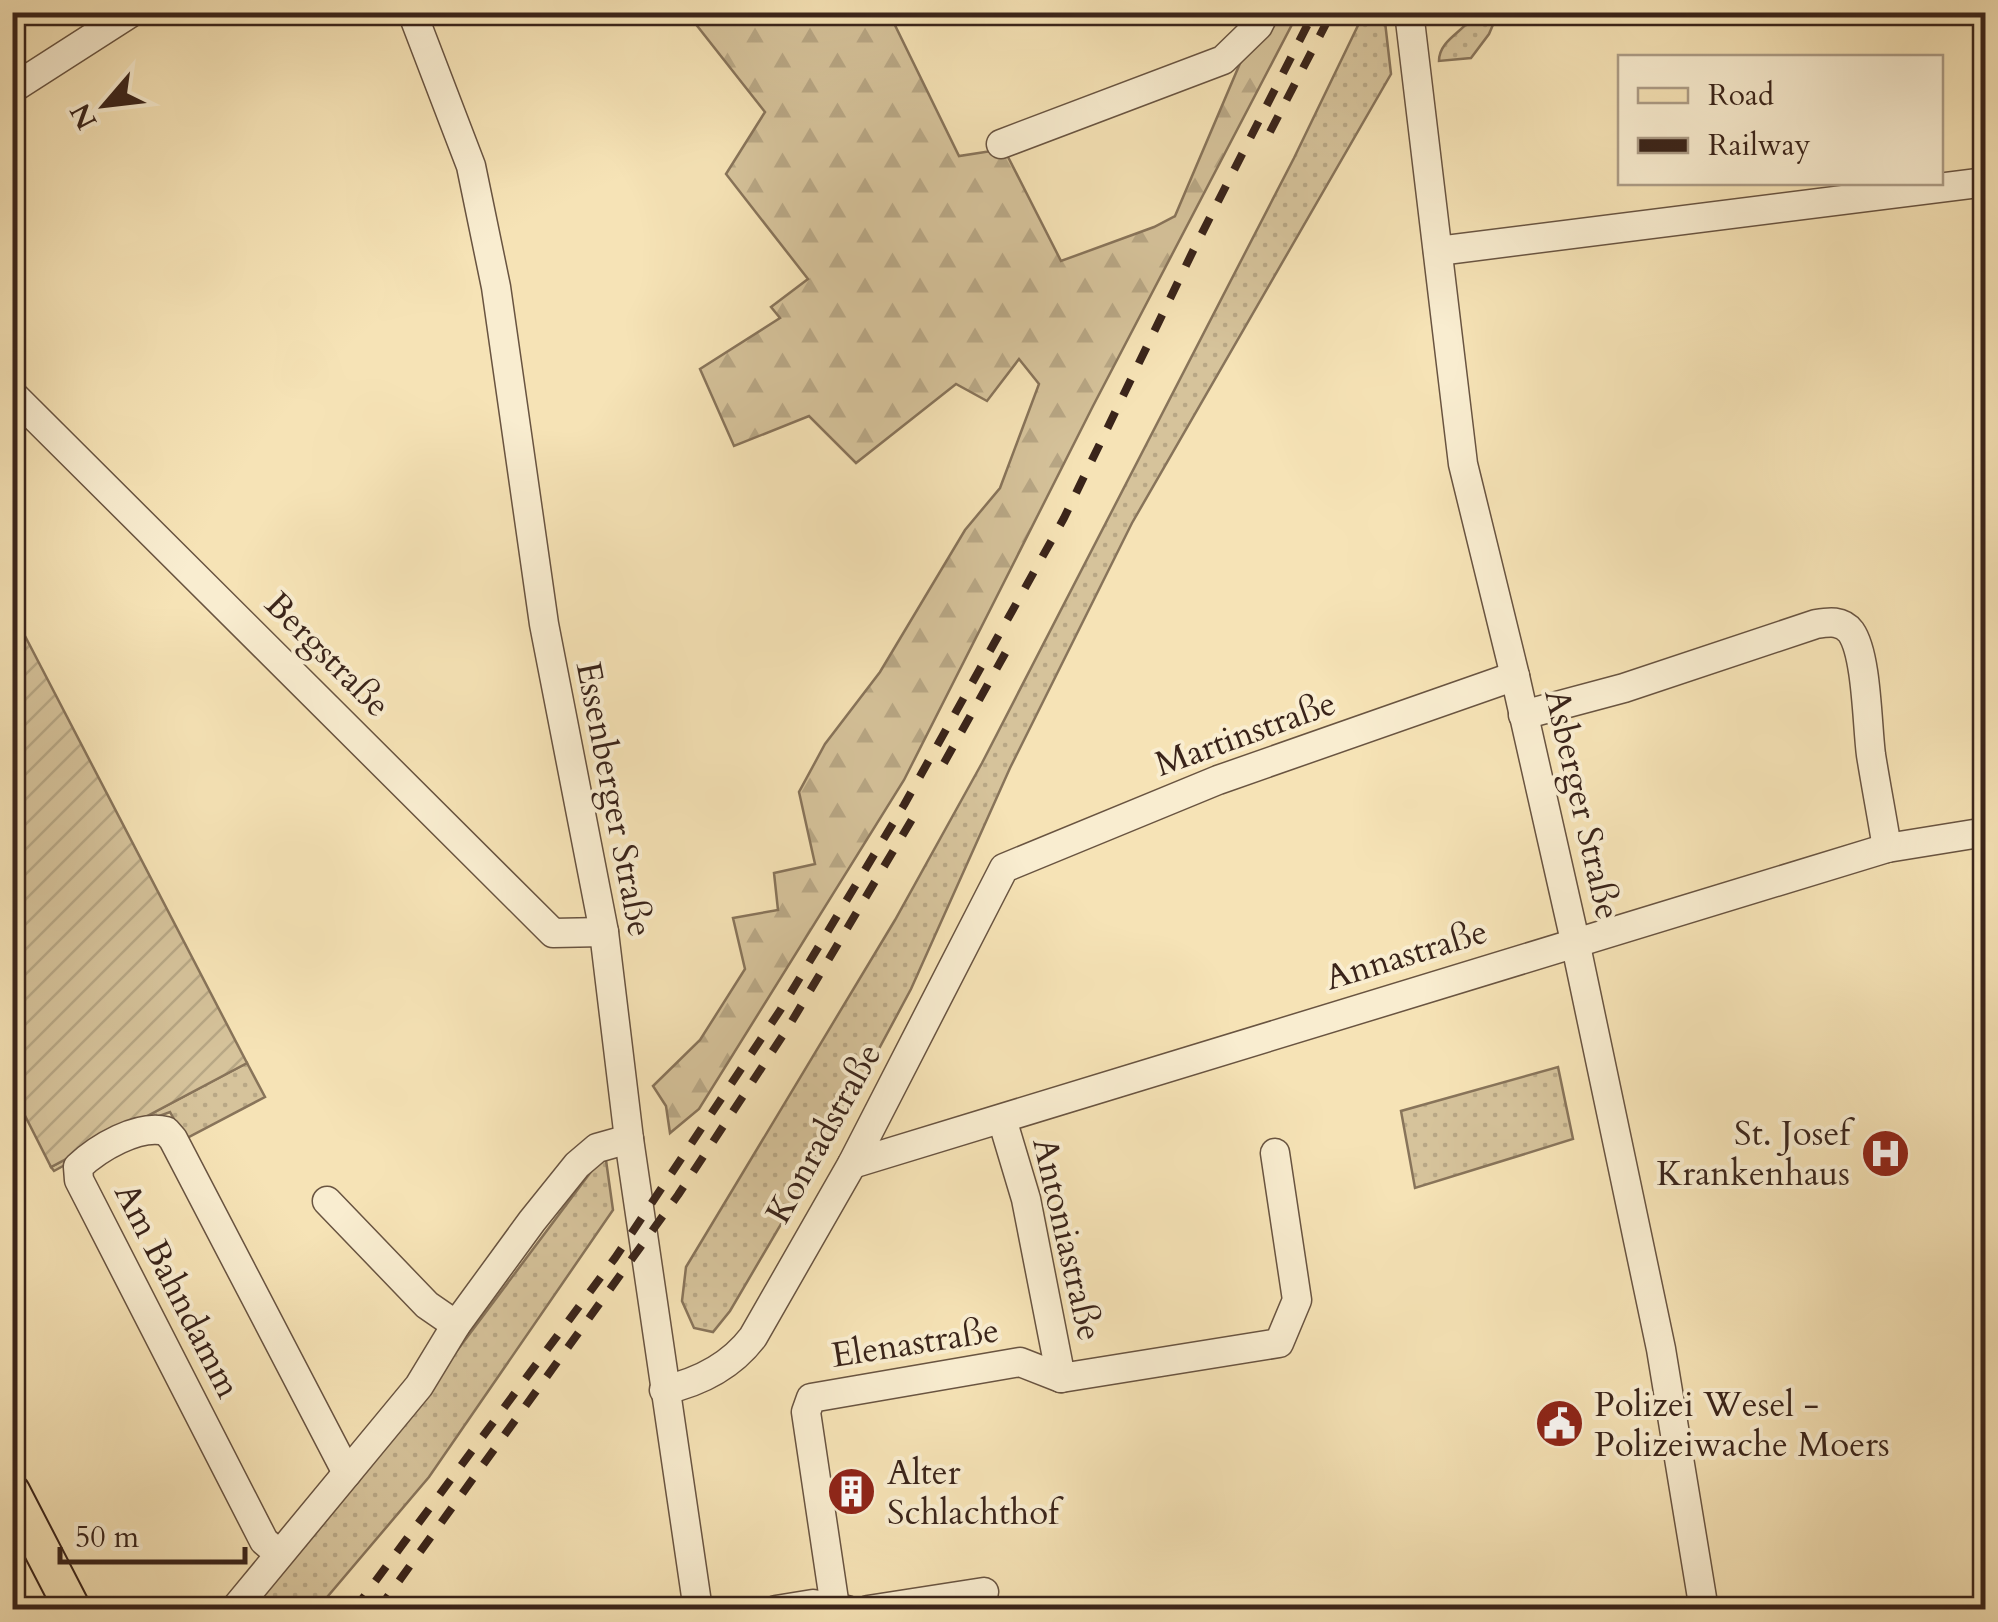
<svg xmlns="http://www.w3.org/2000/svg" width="1998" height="1622" viewBox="0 0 1998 1622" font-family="Cardo,serif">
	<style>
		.grass { fill: url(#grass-dots); stroke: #88745a; stroke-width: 2.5 }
		.forest { fill: url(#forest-firs); stroke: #88745a; stroke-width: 2.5 }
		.garden { fill: url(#garden-furrows); stroke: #88745a; stroke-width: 2.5 }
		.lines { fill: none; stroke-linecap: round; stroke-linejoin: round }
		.minor-casing { stroke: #695441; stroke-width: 31 }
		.major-casing { stroke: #3a241a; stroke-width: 39 }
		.minor { stroke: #f9edd0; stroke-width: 28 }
		.major { stroke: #f6e3b6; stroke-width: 35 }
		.rail { stroke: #3a241a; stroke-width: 8; stroke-dasharray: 18 18; stroke-linecap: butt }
		.labels { text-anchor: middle; stroke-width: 8; stroke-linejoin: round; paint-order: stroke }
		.street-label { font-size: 35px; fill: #3a241a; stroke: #f9edd0 }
		.poi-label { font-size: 35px; fill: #3a241a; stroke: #f9edd0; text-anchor: start }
	</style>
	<defs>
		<pattern id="grass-dots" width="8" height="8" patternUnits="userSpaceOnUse" patternTransform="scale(2.5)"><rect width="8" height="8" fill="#d6c39b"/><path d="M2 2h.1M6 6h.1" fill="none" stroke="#b8a785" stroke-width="1.8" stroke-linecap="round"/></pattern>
		<pattern id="forest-firs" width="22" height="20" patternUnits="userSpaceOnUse" patternTransform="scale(2.5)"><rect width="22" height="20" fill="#d6c39b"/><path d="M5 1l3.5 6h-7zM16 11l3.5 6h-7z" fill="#b8a785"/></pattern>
		<pattern id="garden-furrows" width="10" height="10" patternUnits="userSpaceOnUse" patternTransform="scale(2.5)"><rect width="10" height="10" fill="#d6c39b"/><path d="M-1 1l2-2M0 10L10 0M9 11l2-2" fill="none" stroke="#b8a785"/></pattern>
	</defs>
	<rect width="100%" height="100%" fill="#f6e3b6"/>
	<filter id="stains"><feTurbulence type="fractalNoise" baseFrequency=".002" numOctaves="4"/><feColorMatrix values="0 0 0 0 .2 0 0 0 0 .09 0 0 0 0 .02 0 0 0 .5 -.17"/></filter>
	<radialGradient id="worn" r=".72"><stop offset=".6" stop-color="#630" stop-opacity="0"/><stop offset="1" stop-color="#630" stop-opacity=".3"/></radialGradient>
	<g class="grass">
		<path d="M1476,12L1498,13L1489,34L1471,58L1439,61C1439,39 1466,31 1476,12Z"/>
		<polygon points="1364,13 1384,13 1391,74 1132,523 1010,768 911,989 828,1144 730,1311 713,1332 694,1328 682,1301 686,1267 895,920 982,763 1294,158"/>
		<polygon points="247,1063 265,1097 185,1139 170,1112 143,1122 54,1171 51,1167"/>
		<polygon points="1558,1067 1573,1139 1415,1188 1401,1111"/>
		<polygon points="605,1153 613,1210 429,1477 317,1609 247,1610 414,1408"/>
	</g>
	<polygon class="forest" points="687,13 889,13 959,156 1004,149 1061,261 1154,227 1175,216 1247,47 1276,13 1298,13 1093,406 904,780 699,1109 670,1133 666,1106 653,1086 700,1040 745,969 733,918 778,910 774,873 815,864 799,792 825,744 880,672 965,530 1000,488 1039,384 1019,359 987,401 956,384 856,463 809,416 734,446 700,369 780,318 771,307 808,279 726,174 765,112"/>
	<polygon class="garden" points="12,611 247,1063 51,1167 13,1092"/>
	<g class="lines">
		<defs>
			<g id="minor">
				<polyline points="412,12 471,166 496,287 544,624 604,932 629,1139 698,1610"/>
				<polyline points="1409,12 1463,464 1515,676 1575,941 1661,1349 1704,1610"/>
				<polyline points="12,89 132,12"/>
				<polyline points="1001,144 1223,60 1258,26 1265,12"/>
				<polyline points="1438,251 1986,182"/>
				<polyline points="12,394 553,933 604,932"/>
				<path d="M1523,715L1624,688L1816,624C1829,622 1842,620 1851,632C1867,655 1867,725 1871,755C1876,786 1882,817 1887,848"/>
				<polyline points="1002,1119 1026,1199 1061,1378 1279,1343 1297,1300 1275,1153"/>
				<polyline points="852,1164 1887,848 1986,832"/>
				<polyline points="327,1201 427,1305 456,1325"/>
				<path d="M664,1390C700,1382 731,1366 753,1337L852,1164L1004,868L1218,780L1515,676"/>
				<path d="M279,1554L264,1541L79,1180L78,1167C98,1148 138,1124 166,1131L173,1139L347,1473"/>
				<polyline points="835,1607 806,1412 811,1398 1020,1362 1061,1378"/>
				<polyline points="234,1610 419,1386 456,1325 532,1221 577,1165 597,1148 629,1139"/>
				<polyline points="776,1610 813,1604 847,1610"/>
				<polyline points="868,1610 984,1592"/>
			</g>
			<polyline id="major" points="12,1492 73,1610"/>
		</defs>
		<use href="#minor" class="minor-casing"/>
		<use href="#major" class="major-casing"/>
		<use href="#minor" class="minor"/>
		<use href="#major" class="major"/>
		<g class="rail">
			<polyline points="1270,132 1332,12"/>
			<polyline points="944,763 1012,641"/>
			<polyline points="354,1610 615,1258 781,1009 904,805 1064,518 1193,251 1314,12"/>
			<polyline points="378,1610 678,1195 789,1026 917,811"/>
		</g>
	</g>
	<defs>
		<symbol id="hospital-disc" viewBox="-11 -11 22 22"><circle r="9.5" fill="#8f2418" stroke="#f9edd0"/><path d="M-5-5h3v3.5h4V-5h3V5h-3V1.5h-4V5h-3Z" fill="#fff"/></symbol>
		<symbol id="civic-disc" viewBox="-11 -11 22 22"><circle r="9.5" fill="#8f2418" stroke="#f9edd0"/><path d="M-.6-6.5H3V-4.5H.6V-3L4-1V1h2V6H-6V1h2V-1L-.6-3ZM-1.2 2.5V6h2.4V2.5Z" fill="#fff"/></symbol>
		<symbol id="building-disc" viewBox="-11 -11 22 22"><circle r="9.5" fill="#8f2418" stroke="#f9edd0"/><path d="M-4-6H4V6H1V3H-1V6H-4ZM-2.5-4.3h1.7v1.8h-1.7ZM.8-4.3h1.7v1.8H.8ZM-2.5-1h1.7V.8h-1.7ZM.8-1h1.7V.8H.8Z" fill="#fff"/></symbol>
	</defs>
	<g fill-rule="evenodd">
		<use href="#hospital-disc" x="1858" y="1126" width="55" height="55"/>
		<use href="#civic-disc" x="1532" y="1396" width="55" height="55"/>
		<use href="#building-disc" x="824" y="1464" width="55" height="55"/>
	</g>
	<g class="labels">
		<g class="street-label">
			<text transform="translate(328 654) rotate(45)" y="12">Bergstraße</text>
			<text transform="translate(1245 733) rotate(-20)" y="12">Martinstraße</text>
			<text transform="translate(615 799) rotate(79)" y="12">Essenberger Straße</text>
			<text transform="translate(1583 804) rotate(77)" y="12">Asberger Straße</text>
			<text transform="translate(1406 954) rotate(-17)" y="12">Annastraße</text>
			<text transform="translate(823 1133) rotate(-61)" y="12">Konradstraße</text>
			<text transform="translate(1068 1239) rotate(77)" y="12">Antoniastraße</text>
			<text transform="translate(178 1290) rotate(63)" y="12">Am Bahndamm</text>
			<text transform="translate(915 1342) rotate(-9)" y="12">Elenastraße</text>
		</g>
		<g class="poi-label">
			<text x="1850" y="1145" text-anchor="end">St. Josef<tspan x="1850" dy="40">Krankenhaus</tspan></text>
			<text x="1594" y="1416">Polizei Wesel -<tspan x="1594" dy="40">Polizeiwache Moers</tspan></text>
			<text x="887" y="1484">Alter<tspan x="887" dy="40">Schlachthof</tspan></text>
		</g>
	</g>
	<rect width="1998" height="1622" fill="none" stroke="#f6e3b6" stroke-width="50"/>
	<rect x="15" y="15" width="1968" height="1592" fill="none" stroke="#3a241a" stroke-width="5"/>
	<rect x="25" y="25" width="1948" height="1572" fill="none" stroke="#3a241a" stroke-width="2.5"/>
	<rect x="1618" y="55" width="325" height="130" fill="#f9edd0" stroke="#ad9d87" stroke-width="2.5"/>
	<rect x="1638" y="88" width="50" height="15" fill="#f6e3b6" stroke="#ad9d87" stroke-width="2.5"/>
	<text x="1708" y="105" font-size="30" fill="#3a241a">Road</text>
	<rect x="1638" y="138" width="50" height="15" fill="#3a241a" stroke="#ad9d87" stroke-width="2.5"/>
	<text x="1708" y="155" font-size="30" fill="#3a241a">Railway</text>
	<g transform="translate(105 105) rotate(242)" stroke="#f9edd0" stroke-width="8" paint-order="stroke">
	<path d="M0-8L18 38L0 25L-18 38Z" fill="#3a241a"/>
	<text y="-15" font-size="28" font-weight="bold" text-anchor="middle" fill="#3a241a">N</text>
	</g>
	<path d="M60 1547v15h185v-15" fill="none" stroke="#3a241a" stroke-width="5"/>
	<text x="75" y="1547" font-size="30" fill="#3a241a" stroke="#f9edd0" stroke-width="8" paint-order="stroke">50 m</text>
	<rect width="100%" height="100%" filter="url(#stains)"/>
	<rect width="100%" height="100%" fill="url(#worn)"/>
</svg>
